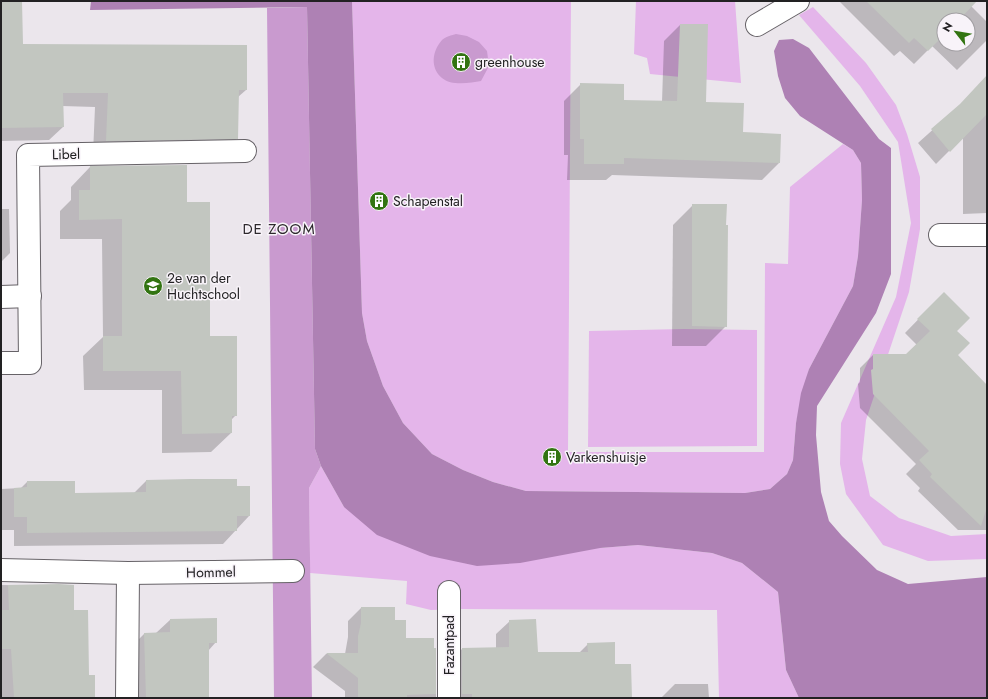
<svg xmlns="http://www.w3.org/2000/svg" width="988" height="699" viewBox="0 0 988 699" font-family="Jost,sans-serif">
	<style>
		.green { fill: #e4b5ea }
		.forest { fill: #c99acf }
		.water { fill: #ae81b4 }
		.shadow { fill: #0003; fill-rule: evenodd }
		.building { fill: #c2c6c0 }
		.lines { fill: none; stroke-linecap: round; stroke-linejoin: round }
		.minor-casing { stroke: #666267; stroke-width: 24 }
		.minor { stroke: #fff; stroke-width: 22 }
		.labels { text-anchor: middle; stroke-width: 3; stroke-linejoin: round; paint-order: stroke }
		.poi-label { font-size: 14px; fill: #222123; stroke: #f8f3f9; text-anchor: start }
		.street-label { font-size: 14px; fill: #222123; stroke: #f8f3f9 }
		.neighbourhood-label { font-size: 15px; letter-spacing: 1px; fill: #2d292d; stroke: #f8f3f9 }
	</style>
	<rect width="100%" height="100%" fill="#ebe6ec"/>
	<g class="green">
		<polygon points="352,1 571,1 568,452 764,452 765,263 788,264 790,187 843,144 853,150 861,163 862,200 858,256 853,286 809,369 796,423 793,460 787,474 770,489 745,493 526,491 493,482 463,470 432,454 403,423 383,386 367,341 362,313"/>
		<polygon points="636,1 735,1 741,83 650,74 647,58 634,54"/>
		<polygon points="813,7 866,63 896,105 907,134 920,177 920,229 909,292 866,420 862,459 870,496 899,518 951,536 987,534 987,559 928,561 883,545 846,494 840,464 841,423 896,297 911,223 898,142 860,86 799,15"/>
		<polygon points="684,329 757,330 757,446 588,447 589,331"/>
		<polygon points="321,466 344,507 600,548 638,545 712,553 742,563 778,592 786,670 799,698 719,698 717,610 462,609 431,610 406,604 407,581 310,573 309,488"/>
	</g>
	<g class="forest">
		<polygon points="307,7 315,449 321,466 309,488 312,698 274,698 267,8"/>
		<path d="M456,34L467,36L479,42L487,51L489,66L481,81C470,83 451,86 442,78C430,68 432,51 442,40C445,37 452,35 456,34Z"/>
	</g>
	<polygon class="water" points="91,1 352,1 362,313 367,341 383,386 403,423 432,454 463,470 493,482 526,491 745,493 770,489 787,474 793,460 796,423 801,393 809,369 853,286 858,256 862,200 861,163 853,150 800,116 785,98 778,76 774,51 779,40 793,39 809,48 879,139 891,148 891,274 876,313 817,406 816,435 821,492 829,521 842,536 877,570 908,584 987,577 987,698 799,698 786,670 778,592 742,563 712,553 638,545 600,548 520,563 477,566 430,556 377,535 344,507 321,466 315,449 307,7 90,10"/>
	<g class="shadow">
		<path d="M839,1H966L987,22V40L957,70L932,46L914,64L900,51L894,56ZM944,20H968V44H944Z"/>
		<polygon points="1,18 22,45 246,90 238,97 237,138 224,152 93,154 95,107 62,106 63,127 49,140 1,141"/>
		<polygon points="680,25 705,103 779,163 762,180 612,175 606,180 567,180 568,155 564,155 564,101 581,84 623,101 662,102 664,41"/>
		<polygon points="987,86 987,213 963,214 963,137 936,164 918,143 957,108"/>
		<polygon points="90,167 186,203 209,337 236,415 231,420 231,433 211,452 162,453 162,390 84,390 83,356 103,337 102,239 60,239 60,211 71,200 71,187"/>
		<polygon points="693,205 726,326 706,346 672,346 673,225"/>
		<polygon points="1,209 9,209 10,253 1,262"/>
		<polygon points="944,293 956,331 956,355 987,397 987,530 958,530 918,491 920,488 906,474 916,464 860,408 858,384 860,382 860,368 873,355 906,355 917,345 905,333"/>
		<polygon points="146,481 236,487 249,516 223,544 14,546 14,530 1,530 1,489 21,488 27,482 74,494 134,493"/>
		<polygon points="1,585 73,586 72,611 94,698 1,698"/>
		<polygon points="361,608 394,621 405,639 436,649 436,698 345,698 345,691 313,667 326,654 345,654 348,637 348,621"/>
		<polygon points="170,620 216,642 208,651 208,698 133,698 131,647 144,634 156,633"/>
		<polygon points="510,621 537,653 579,653 588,644 614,665 631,698 448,698 449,662 462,649 496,648 496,634"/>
		<polygon points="675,684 708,684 709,698 661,698"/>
	</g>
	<g class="building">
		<polygon points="1,1 22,1 23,44 247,45 247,90 239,90 238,139 106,141 108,93 63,93 64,127 1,128"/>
		<polygon points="866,1 977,1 959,20 944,20 944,35 928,51 914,38 909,43"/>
		<polygon points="680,24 708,24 706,102 744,103 743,132 781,134 780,163 624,158 624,164 584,164 584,139 580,139 580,83 624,84 624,100 677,101"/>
		<polygon points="987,75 987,114 950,152 931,129 960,104"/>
		<polygon points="187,165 187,202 210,202 210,336 237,336 237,416 232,416 232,433 182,434 181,371 103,371 103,336 122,336 122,219 79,220 79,190 90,190 90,166"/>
		<polygon points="692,204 727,204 726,225 728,225 727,327 692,326"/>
		<polygon points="944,292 970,318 957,331 970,343 958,355 987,385 987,507 981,526 930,477 932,474 919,460 929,451 873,394 871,370 873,369 873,354 906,354 930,331 917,319"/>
		<polygon points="190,479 237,479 237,486 250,486 250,516 237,516 237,531 27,533 27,517 14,517 14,488 27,487 27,481 75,481 75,493 146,492 146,480"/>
		<polygon points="59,584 74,585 74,610 88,610 89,675 95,675 95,698 14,698 11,649 1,649 1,610 9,610 8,585"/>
		<polygon points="361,607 395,607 395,620 406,620 406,638 434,638 434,648 436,648 436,694 407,695 407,698 358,698 358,678 326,653 358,653 358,636 361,623"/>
		<polygon points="217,618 217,643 209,643 209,698 146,698 144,633 170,632 170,619"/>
		<polygon points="536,619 538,652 588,652 587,643 615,642 615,664 631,664 632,698 472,698 472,694 462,694 462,648 509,647 509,620"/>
	</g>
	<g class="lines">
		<defs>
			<g id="minor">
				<polyline points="757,25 798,1"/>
				<polyline points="940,235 987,235"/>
				<polyline points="1,297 30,296"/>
				<polyline points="1,363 30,363 28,155 245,151"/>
				<polyline points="1,570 128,573 293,571"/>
				<polyline points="127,698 128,573"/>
				<polyline points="449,698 449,592"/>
			</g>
		</defs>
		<use href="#minor" class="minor-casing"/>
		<use href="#minor" class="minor"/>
	</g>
	<defs>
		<symbol id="building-disc" viewBox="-11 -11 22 22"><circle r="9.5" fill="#327411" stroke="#f8f3f9"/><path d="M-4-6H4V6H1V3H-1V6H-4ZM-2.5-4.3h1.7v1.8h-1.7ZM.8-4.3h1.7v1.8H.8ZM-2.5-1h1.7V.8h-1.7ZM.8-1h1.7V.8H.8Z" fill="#fff"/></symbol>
		<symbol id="school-disc" viewBox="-11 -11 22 22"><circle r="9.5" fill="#327411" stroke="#f8f3f9"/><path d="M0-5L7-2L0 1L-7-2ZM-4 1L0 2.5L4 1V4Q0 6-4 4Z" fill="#fff"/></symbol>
	</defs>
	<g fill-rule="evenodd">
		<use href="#building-disc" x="450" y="51" width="22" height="22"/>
		<use href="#building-disc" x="368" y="190" width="22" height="22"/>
		<use href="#school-disc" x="142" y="275" width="22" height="22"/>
		<use href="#building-disc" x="541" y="446" width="22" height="22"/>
	</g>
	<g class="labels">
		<g class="poi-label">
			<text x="475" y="67">greenhouse</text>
			<text x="393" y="206">Schapenstal</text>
			<text x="167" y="283">2e van der<tspan x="167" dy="16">Huchtschool</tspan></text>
			<text x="566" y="462">Varkenshuisje</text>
		</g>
		<g class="street-label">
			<text transform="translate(66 154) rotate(-1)" y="5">Libel</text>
			<text transform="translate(211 572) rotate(-1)" y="5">Hommel</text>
			<text transform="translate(449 645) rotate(-90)" y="5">Fazantpad</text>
		</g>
		<g class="neighbourhood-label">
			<text x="279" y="234">DE ZOOM</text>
		</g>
	</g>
	<rect width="988" height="699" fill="none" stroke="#222123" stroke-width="4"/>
	<g transform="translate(956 32) rotate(301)"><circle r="19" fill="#f8f3f9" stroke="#a29fa3"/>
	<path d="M0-3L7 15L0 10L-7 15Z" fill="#327411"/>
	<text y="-6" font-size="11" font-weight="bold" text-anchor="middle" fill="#222123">N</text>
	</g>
</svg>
